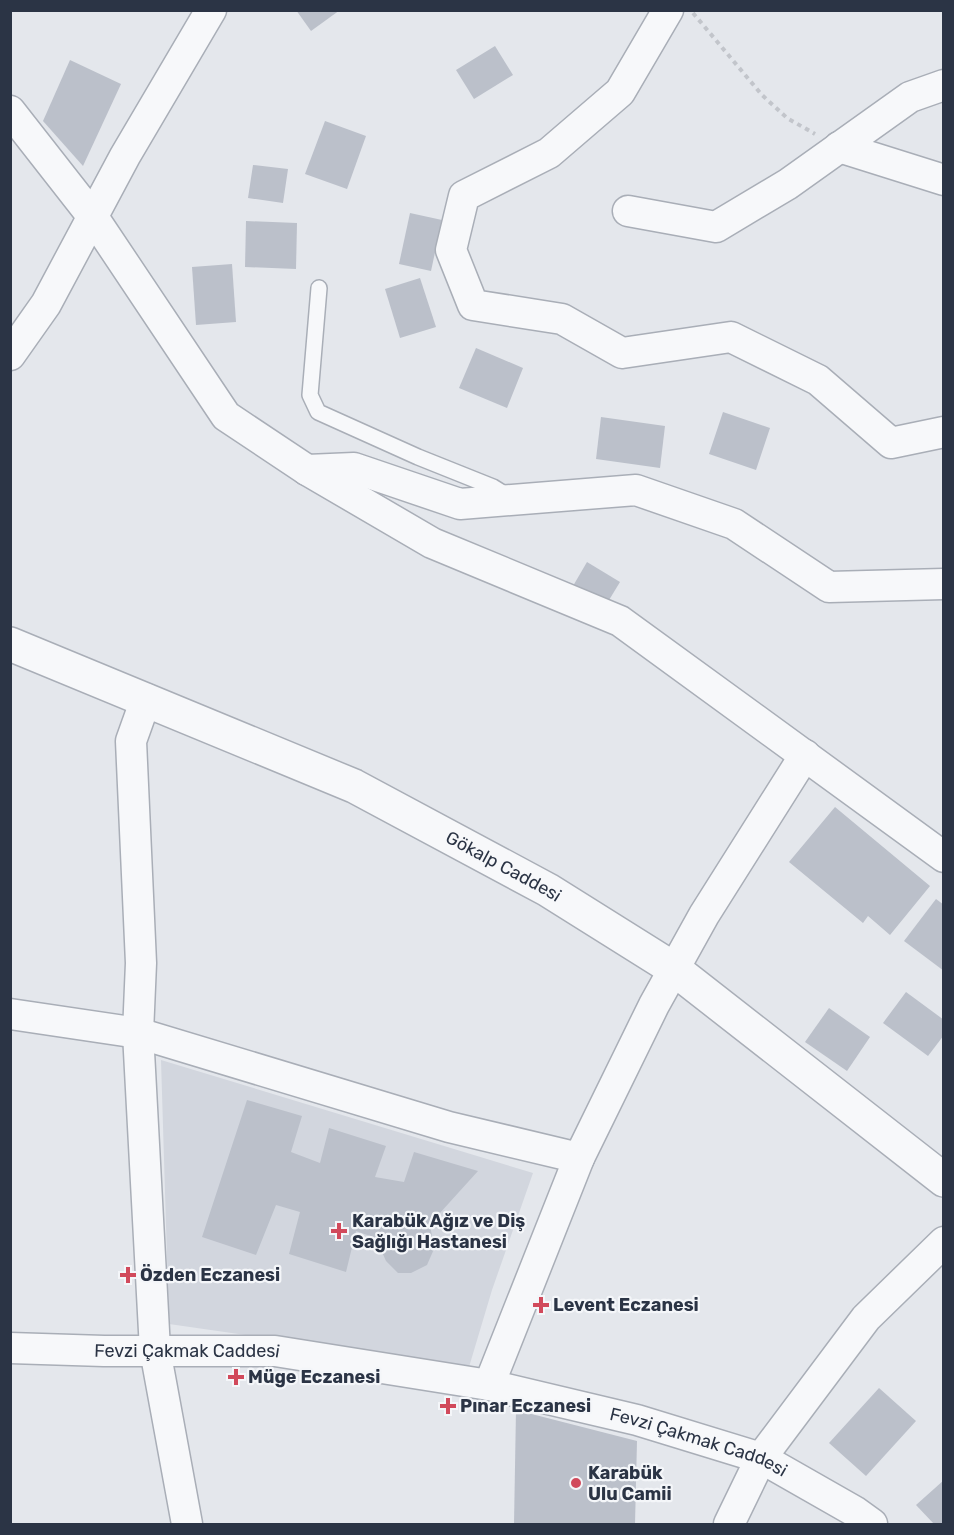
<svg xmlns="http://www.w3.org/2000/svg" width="954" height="1535" viewBox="0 0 954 1535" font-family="Rubik,sans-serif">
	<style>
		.built { fill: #d2d6de }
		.building { fill: #bbc0ca }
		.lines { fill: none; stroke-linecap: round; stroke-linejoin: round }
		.service-casing { stroke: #a9aeb7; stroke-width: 18 }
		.minor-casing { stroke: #a9aeb7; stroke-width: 33 }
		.tertiary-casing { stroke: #a9aeb7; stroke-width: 36 }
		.path { stroke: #c2c5cb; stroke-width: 4; stroke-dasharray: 4.5 4.5; stroke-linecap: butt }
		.service { stroke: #f7f8fa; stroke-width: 15 }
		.minor { stroke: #f7f8fa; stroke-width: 30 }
		.tertiary { stroke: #f7f8fa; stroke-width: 33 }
		.poi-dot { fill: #d1495b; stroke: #f4f6f9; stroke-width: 2 }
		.labels { text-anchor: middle; stroke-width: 4.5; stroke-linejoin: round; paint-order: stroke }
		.street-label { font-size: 18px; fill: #2b3445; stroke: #f4f6f9 }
		.poi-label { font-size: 18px; font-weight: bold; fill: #2b3445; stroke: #f4f6f9; text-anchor: start }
	</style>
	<rect width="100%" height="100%" fill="#e4e7ec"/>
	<polygon class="built" points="161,1060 533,1173 492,1290 469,1367 169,1324"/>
	<g class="building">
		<polygon points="296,10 340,10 311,31"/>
		<polygon points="495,46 513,75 474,99 456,70"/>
		<polygon points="70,60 121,84 83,166 43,121"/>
		<polygon points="325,121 366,136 347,189 305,174"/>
		<polygon points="253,165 288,169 283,203 248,198"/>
		<polygon points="410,213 442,220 431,271 399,264"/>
		<polygon points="246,221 297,223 296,269 245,267"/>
		<polygon points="232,264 236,322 196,325 192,267"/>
		<polygon points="420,278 436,327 400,338 385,289"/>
		<polygon points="476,348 523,368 507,408 459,388"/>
		<polygon points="723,412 770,428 756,470 709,454"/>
		<polygon points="601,417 665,426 660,468 596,459"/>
		<polygon points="587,562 620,582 606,605 573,586"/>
		<polygon points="835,807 930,886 890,935 868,916 863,923 789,862"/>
		<polygon points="936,899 944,905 944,971 904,941"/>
		<polygon points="906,992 944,1020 944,1035 928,1056 883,1023"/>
		<polygon points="829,1008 870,1037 847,1071 805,1042"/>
		<polygon points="247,1100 302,1116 291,1152 320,1163 329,1128 386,1146 375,1177 404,1182 414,1152 478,1171 430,1224 434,1249 427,1265 411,1273 398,1273 386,1261 382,1252 384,1241 356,1231 346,1272 289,1254 300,1212 276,1205 256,1255 202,1237"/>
		<polygon points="879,1388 916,1421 866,1476 829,1443"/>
		<polygon points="516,1410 637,1441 635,1524 514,1524"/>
		<polygon points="944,1480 944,1524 934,1524 916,1505"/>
	</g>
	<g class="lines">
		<defs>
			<polyline id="service" points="319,288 310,395 318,412 418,457 493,487 509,497"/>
			<g id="minor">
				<polyline points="668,10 620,92 549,153 464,196 451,250 473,305 562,319 622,353 731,337 818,380 891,443 944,432"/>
				<polyline points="10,111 93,217 226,416 307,470 432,543 620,621 944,857"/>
				<polyline points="839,147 944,180"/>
				<polyline points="628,211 716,227 788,184 910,97 944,85"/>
				<polyline points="10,355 46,304 125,156 211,10"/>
				<polyline points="307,470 354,468 460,504 636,490 734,524 829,587 944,584"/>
				<polyline points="146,699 131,741 141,963 138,1033 155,1350 187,1524"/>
				<polyline points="10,1014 138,1033 449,1127 579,1158"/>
				<path id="s1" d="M10,1348L104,1351H275L489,1385L637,1420L761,1458L854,1511L872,1524"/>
				<polyline points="489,1385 579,1158 654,1005 704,915 805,755"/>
				<polyline points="729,1524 761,1458 866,1318 944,1242"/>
			</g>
			<g id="tertiary">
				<path id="s2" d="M10,644L354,786L548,890L674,969L944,1180"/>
			</g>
		</defs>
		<use href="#service" class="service-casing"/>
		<use href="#minor" class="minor-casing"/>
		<use href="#tertiary" class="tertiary-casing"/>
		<polyline class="path" points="693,13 762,95 787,118 815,134"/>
		<use href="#service" class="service"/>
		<use href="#minor" class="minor"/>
		<use href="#tertiary" class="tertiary"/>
	</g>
	<g class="poi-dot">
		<path d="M336 1222h6v6h6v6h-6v6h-6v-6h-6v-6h6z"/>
		<path d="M125 1266h6v6h6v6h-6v6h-6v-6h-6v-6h6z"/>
		<path d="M538 1296h6v6h6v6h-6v6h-6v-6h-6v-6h6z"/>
		<path d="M233 1368h6v6h6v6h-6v6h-6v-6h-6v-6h6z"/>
		<path d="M445 1397h6v6h6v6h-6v6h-6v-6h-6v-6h6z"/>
		<circle cx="576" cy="1483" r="6"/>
	</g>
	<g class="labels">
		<g class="street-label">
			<text dy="6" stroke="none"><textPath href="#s2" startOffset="542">Gökalp Caddesi</textPath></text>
			<text dy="6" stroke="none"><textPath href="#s1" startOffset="177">Fevzi Çakmak Caddesi</textPath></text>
			<text dy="6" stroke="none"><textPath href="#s1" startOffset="699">Fevzi Çakmak Caddesi</textPath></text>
		</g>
		<g class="poi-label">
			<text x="352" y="1227">Karabük Ağız ve Diş<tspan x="352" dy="21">Sağlığı Hastanesi</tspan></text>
			<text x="140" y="1281">Özden Eczanesi</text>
			<text x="553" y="1311">Levent Eczanesi</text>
			<text x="248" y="1383">Müge Eczanesi</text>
			<text x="460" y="1412">Pınar Eczanesi</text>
			<text x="588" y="1479">Karabük<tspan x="588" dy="21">Ulu Camii</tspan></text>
		</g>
	</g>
	<rect width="954" height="1535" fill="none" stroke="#2b3445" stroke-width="24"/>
</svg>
